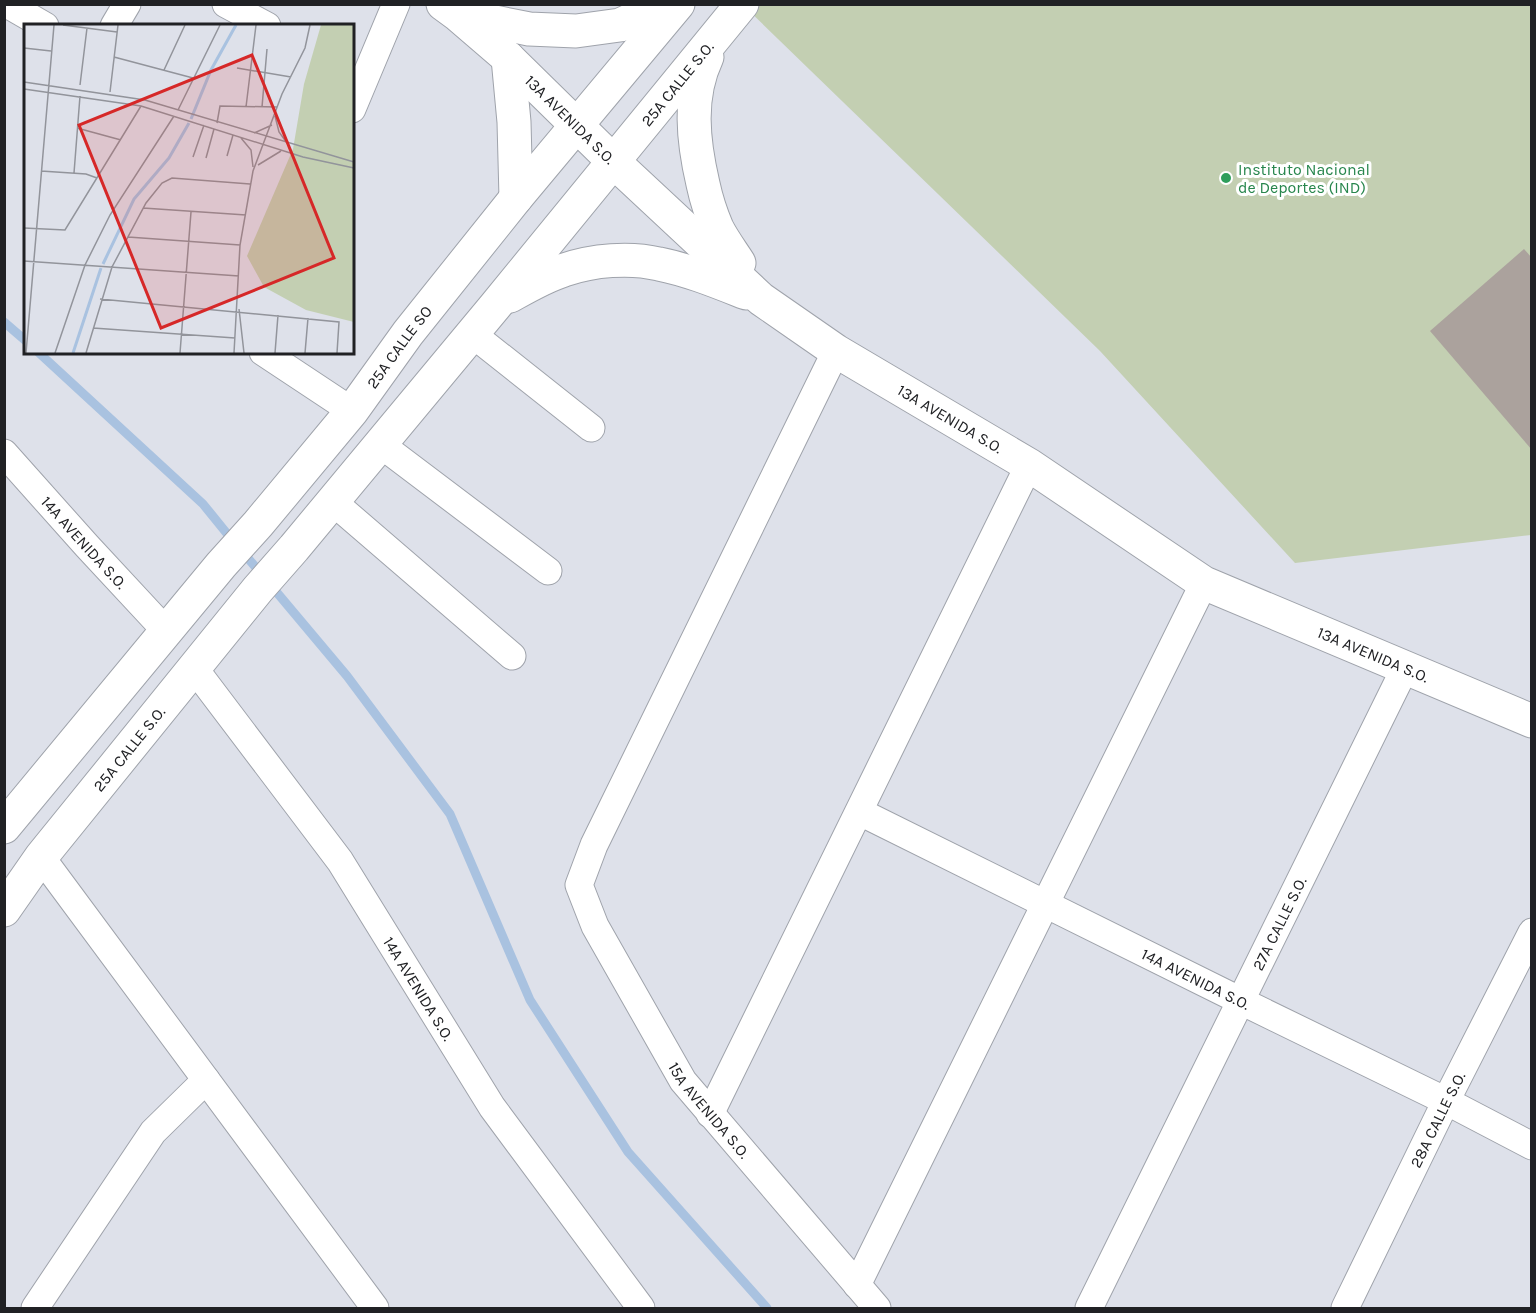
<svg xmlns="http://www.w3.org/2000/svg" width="1536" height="1313" viewBox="0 0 1536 1313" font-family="Karla,sans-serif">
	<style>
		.green { fill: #c3cfb2 }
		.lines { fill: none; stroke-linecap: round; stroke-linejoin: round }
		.stream { stroke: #a9c2e0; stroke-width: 9 }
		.building { fill: #aba29d }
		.minor-casing { stroke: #9fa3ab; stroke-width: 29 }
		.tertiary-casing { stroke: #9fa3ab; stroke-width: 35 }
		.minor { stroke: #fff; stroke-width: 27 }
		.tertiary { stroke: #fff; stroke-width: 33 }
		.leisure-dot { fill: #2e9e5b; stroke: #fff; stroke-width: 2 }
		.labels { text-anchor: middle; stroke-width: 6; stroke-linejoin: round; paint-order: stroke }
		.street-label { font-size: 16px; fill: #202124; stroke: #fff }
		.leisure-label { font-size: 16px; fill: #27864d; stroke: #fff; text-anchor: start }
		.inset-river { fill: none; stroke: #a9c2e0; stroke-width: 3 }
		.inset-road { fill: none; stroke: #92949b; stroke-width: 1.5 }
		.view { fill: #d62828; fill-opacity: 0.15; stroke: #d62828; stroke-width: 3 }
		.inset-edge { fill: none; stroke: #202124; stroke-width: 3 }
	</style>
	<rect width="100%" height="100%" fill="#dee1ea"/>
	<polygon class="green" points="743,5 1531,5 1531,535 1295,563 1100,351"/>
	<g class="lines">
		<g class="stream">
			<polyline points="4,322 26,341"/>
			<polyline points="38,352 203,504 233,541"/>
			<polyline points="242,551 347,676 450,814 530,1000 628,1152 767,1308"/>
		</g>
	</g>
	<polygon class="building" points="1524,249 1532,258 1532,450 1430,331"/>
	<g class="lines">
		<defs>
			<g id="minor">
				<polyline points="7,4 45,26"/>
				<polyline points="226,4 267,26"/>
				<polyline points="114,26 127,4"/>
				<polyline points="352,109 396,4"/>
				<polyline points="471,333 591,428"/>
				<path id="s1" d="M836,351L594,845L579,885L595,926L683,1081L877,1308"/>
				<polyline points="263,352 352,411"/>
				<polyline points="380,444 548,571"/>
				<path id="s2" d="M4,453L87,546L166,631"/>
				<polyline points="332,501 512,656"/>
				<path id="s3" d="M194,668L340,861L492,1107L641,1308"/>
				<path id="s4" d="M860,812L1241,1001L1446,1101L1532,1146"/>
				<polyline points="41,857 375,1308"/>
				<polyline points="710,1114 1029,465"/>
				<polyline points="857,1285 1204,583"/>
				<polyline points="35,1308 153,1132 206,1080"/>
				<path id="s5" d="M1089,1308L1405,668"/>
				<path id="s6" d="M1345,1308L1446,1101L1532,932"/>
			</g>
			<g id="tertiary">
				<path id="s7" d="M443,4L458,15L508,58L614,162L761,299L836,351L1029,465L1204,583L1532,721"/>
				<polyline points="460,15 529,29 576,31 620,25 665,4"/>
				<path d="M707,57C688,97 693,141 703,184C706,198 711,214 717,228C723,240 732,252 739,263"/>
				<polyline points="508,58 514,122 516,198"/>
				<path d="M510,296C528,286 545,276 564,270C593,260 630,257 659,264C689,270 718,282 746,293"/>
				<path id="s8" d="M4,827L221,565L258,524L352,411L408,333L516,198L678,4"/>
				<path id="s9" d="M4,910L41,857L258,589L294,548L496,305L742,4"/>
			</g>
		</defs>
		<use href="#minor" class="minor-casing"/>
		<use href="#tertiary" class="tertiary-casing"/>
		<use href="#minor" class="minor"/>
		<use href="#tertiary" class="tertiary"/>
	</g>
	<circle class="leisure-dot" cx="1226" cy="178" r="6"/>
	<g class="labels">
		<g class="street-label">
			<text dy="6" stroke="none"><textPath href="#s9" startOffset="1066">25A CALLE S.O.</textPath></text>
			<text dy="6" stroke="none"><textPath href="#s7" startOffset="172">13A AVENIDA S.O.</textPath></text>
			<text dy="6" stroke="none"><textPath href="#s8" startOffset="622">25A CALLE SO</textPath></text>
			<text dy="6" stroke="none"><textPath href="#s7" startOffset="658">13A AVENIDA S.O.</textPath></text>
			<text dy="6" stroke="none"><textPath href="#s2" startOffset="120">14A AVENIDA S.O.</textPath></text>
			<text dy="6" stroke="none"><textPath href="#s7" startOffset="1144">13A AVENIDA S.O.</textPath></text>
			<text dy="6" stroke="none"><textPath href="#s9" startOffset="204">25A CALLE S.O.</textPath></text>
			<text dy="6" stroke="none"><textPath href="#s5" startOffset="429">27A CALLE S.O.</textPath></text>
			<text dy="6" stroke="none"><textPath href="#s4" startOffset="375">14A AVENIDA S.O.</textPath></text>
			<text dy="6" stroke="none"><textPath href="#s3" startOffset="392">14A AVENIDA S.O.</textPath></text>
			<text dy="6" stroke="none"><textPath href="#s1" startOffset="854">15A AVENIDA S.O.</textPath></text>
			<text dy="6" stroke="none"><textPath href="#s6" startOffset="210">28A CALLE S.O.</textPath></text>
		</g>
		<g class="leisure-label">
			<text x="1238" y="175">Instituto Nacional<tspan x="1238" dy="18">de Deportes (IND)</tspan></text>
		</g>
	</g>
	<g transform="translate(24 24)">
		<rect width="330" height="330" fill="#dee1ea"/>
		<path d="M297,1H330V298L282,286L240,263L223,232L269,125L280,60Z" fill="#c3cfb2"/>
		<path class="inset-river" d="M167,95L187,46L212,1M79,240L110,175L145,134L165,99M49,329L77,244"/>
		<path class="inset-road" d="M39,1L93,8M0,24L27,27M90,33L169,54M213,44L267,53M140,46L161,1M0,58L121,76L330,138M56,61L63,4M0,65L117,82L279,133L330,144M86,68L94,1M222,83L232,1M238,83L243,25M154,86L196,1M251,92L255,108L263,119M193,99L196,82L253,83M53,104L97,116M230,109L248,101M217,114L227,126L229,143M203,132L209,111M169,133L180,101M182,134L190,105M234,141L257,127M17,147L62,150L73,154M50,149L56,72M119,184L222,191M0,204L41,206L117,82M104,213L216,221M0,237L215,252M76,275L315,298L313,329M215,285L220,329M69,304L211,314M2,329L30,1M31,329L61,241L86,191L150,92M62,329L88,243L122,179L138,159L148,154L226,160M156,329L167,188M210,329L216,221L229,147L258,70L281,24L286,1M251,329L254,291M281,329L284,294"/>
		<path class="view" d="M228,31L310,234L137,304L55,101Z"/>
		<rect width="330" height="330" class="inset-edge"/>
	</g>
	<rect width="1536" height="1313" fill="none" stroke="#202124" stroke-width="12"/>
</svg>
